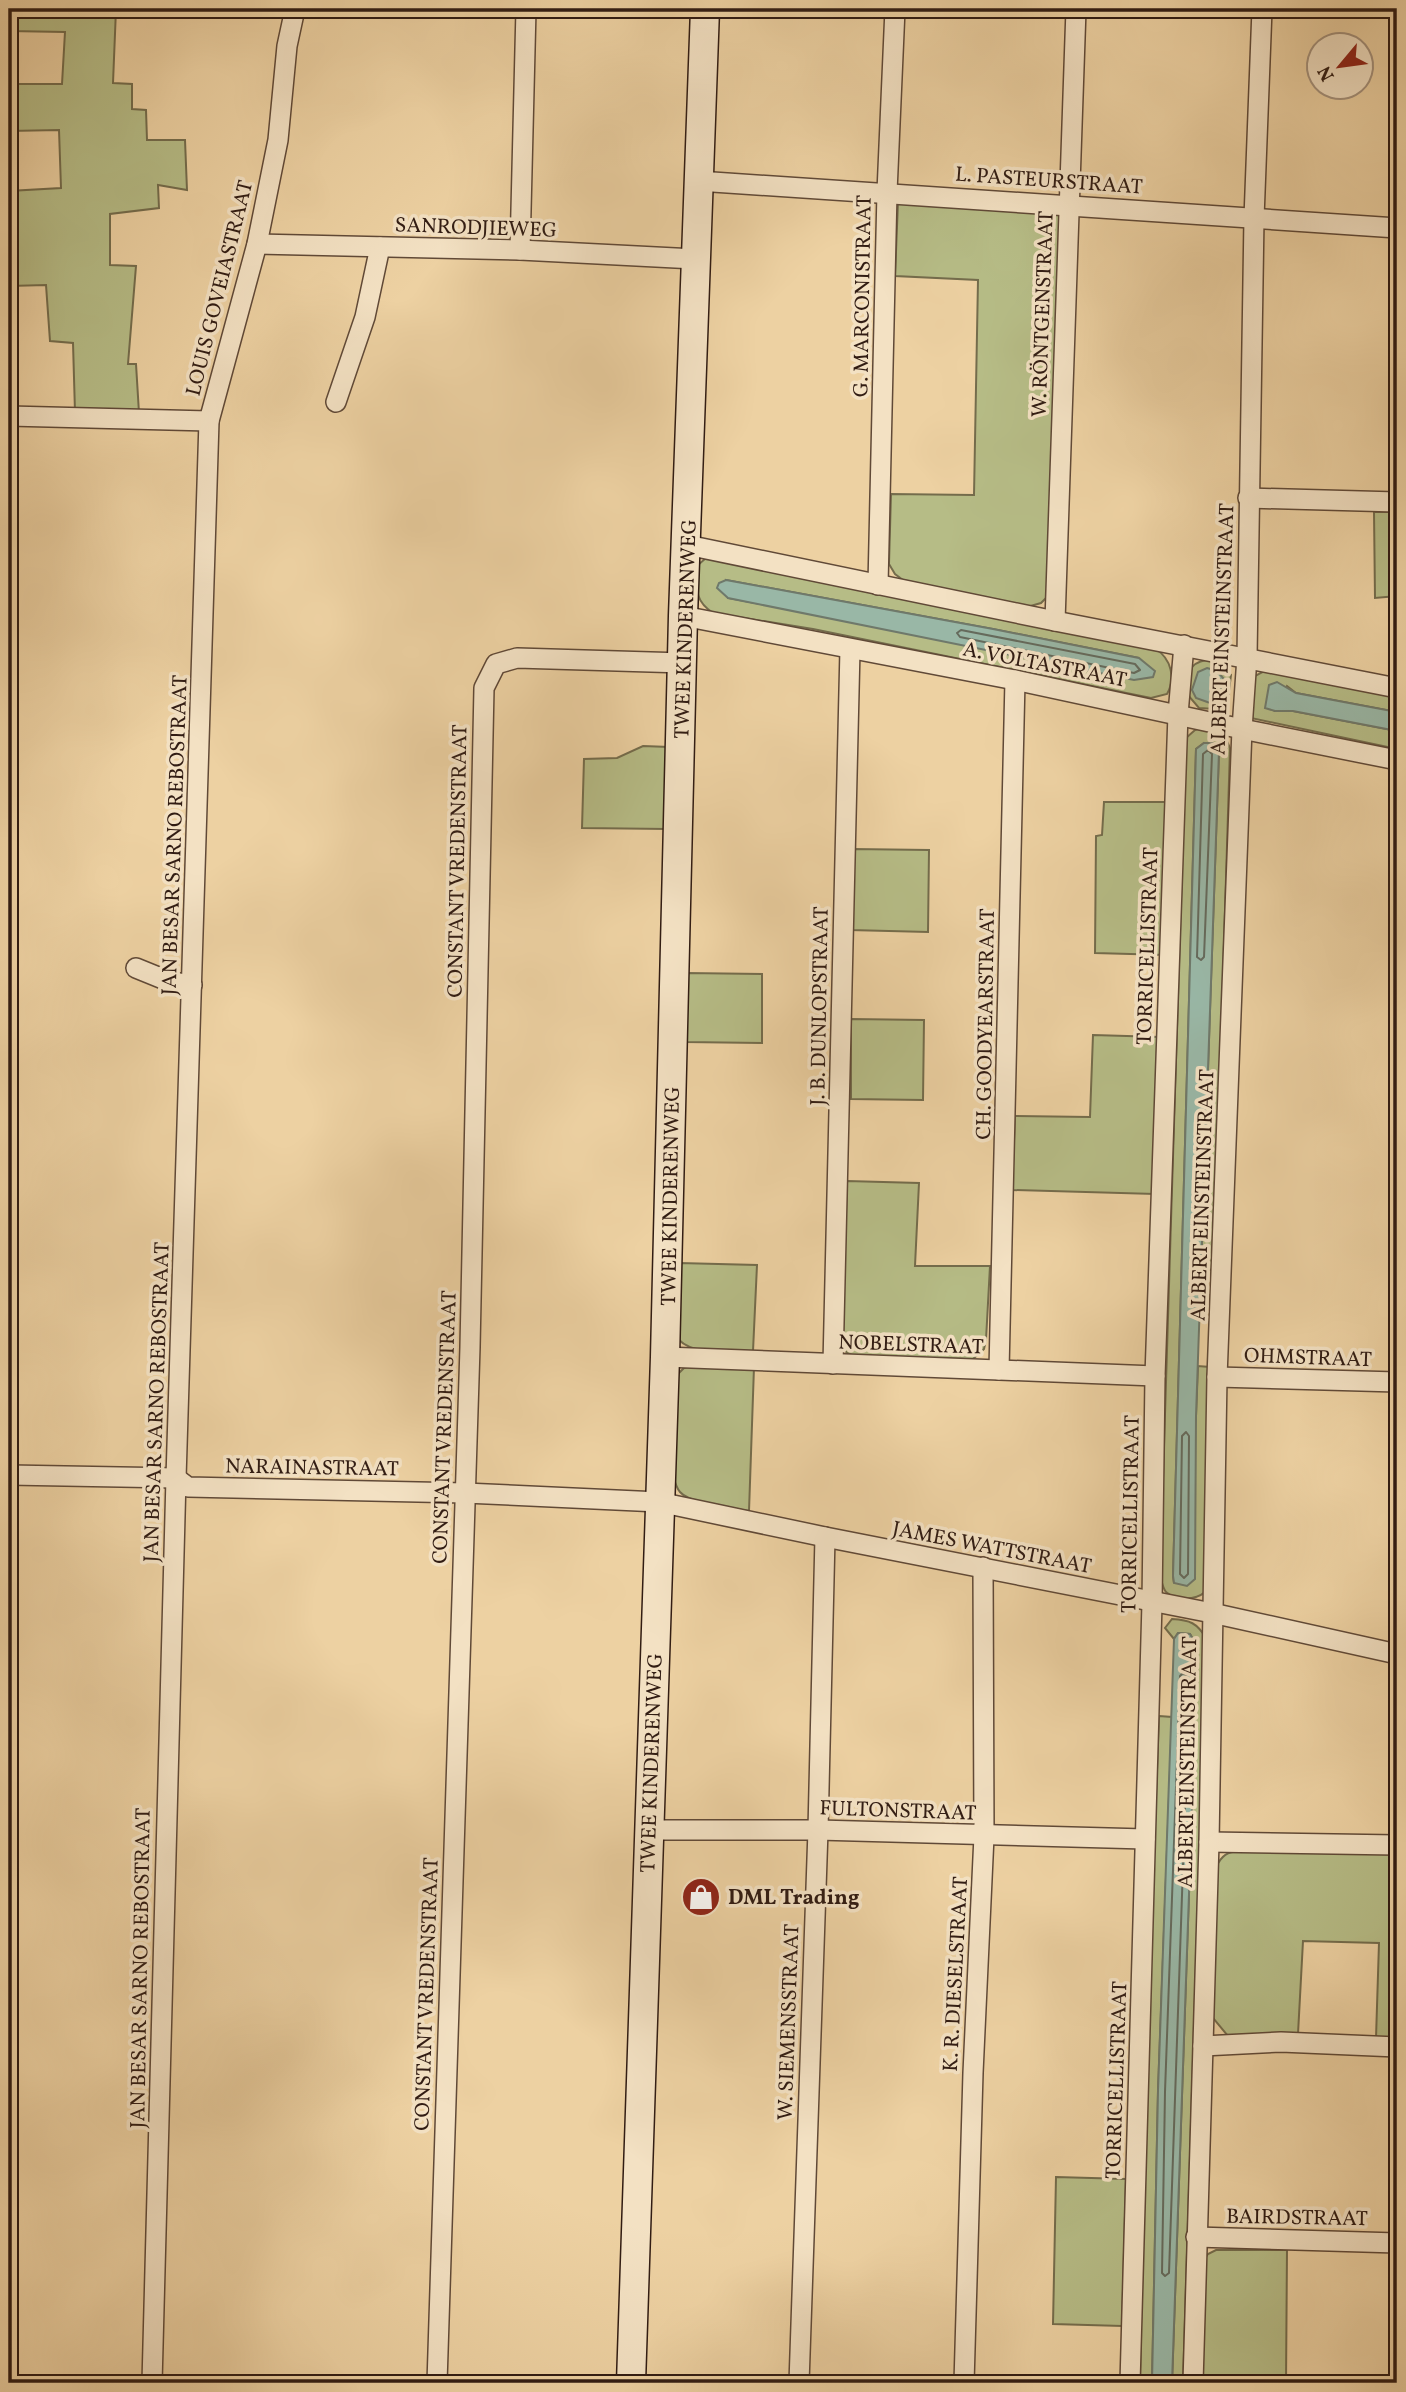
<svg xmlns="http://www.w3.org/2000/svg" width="1406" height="2392" viewBox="0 0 1406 2392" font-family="Vollkorn,serif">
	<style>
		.green { fill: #b6bc86; stroke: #746c4c; stroke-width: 2; fill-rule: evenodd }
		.water { fill: #99b7a6; stroke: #6f796b; stroke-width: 2 }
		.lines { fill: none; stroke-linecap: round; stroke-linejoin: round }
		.shore { stroke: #656a5c; stroke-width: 2 }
		.street-casing { stroke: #604937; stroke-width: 22 }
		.secondary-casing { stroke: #311c13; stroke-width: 31 }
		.street { stroke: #f3e1c3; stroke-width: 19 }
		.secondary { stroke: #f3e1c3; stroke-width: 28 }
		.labels { text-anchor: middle; stroke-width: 7; stroke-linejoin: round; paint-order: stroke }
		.street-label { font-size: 21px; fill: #311c13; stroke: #f3e1c3 }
		.poi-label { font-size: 21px; font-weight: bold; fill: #311c13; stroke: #f3e1c3; text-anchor: start }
	</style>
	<rect width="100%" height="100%" fill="#edd1a2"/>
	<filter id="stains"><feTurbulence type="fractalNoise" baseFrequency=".00286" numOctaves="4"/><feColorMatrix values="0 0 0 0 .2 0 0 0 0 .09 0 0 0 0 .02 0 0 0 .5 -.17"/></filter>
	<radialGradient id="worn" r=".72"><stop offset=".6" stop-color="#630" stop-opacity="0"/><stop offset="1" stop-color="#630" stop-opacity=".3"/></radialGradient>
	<g class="green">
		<polygon points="9,9 116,9 113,83 132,84 132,109 146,110 147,140 185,140 187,190 158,185 159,208 110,214 110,265 136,266 128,364 136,364 139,413 75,412 73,343 50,341 46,285 9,286 9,191 61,188 59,130 9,131 9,84 62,84 65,32 9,31"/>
		<polygon points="898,202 1059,215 1062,222 1047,597 1041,603 1027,607 903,580 895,574 889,564 891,494 974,495 978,280 895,276"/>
		<polygon points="1374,512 1397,512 1397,596 1375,598"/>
		<path d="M706,558L1156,649C1171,659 1176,678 1167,694L1151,698L813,629L713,613C692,599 698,587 698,565ZM726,580L993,629L1139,658L815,614L728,598Z"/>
		<path d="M1206,660L1216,661L1231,675L1228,699L1215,709L1199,708L1187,694C1188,676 1186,664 1206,660Z"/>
		<polygon points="1268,669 1397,697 1397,712 1296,693 1287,686 1275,711 1293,711 1397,731 1397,749 1251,718 1253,677"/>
		<path d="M1202,727C1218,730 1224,732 1230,748L1214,1270H1201L1219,751L1204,743L1196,749L1173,1576L1174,1583L1196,1416L1198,1366L1210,1367L1205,1592C1196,1600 1176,1601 1166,1592C1162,1587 1162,1581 1160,1575L1186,738L1195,730Z"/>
		<polygon points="643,746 669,747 667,829 582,828 584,759 617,758"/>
		<polygon points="1104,802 1168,802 1166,955 1095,953 1096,836 1102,835"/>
		<polygon points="852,849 929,850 928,932 850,930"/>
		<polygon points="686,973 762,974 762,1043 685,1042"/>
		<polygon points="851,1019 924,1020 923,1100 851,1099"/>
		<polygon points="1093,1035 1160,1037 1155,1194 1012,1190 1015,1116 1090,1117"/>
		<polygon points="847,1181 919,1183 915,1266 990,1266 986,1340 984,1349 973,1359 858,1357 847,1353 842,1347"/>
		<path d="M679,1263L757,1265L753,1351C730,1351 695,1357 678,1339Z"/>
		<path d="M695,1365L754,1367L749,1511C733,1508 690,1504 680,1492C675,1486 674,1478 672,1471L678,1374L684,1368Z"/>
		<path d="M1172,1619C1190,1620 1197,1623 1206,1638L1183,2383H1172L1193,1779L1194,1641L1190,1634L1178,1633L1174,1639L1165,1628Z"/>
		<polygon points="1159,1716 1172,1717 1158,2091 1152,2383 1140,2383 1145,2091"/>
		<path d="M1240,1851L1397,1853V2038H1376L1379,1943L1303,1941L1298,2034L1228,2036L1213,2018L1216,1867C1222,1855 1227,1852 1240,1851Z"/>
		<polygon points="1056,2177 1126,2179 1122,2326 1053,2324"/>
		<polygon points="1216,2250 1287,2250 1286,2383 1199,2383 1203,2261 1208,2254"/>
	</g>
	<g class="water">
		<polygon points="726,580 993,629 1139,658 1155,671 1153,677 1134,680 728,598 717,588 719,583"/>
		<polygon points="1207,668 1217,671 1224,679 1218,700 1213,704 1196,698 1192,690 1198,672"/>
		<polygon points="1277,682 1296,693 1397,712 1397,731 1293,711 1275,711 1265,708 1269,685"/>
		<polygon points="1204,743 1213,743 1219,751 1196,1416 1195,1579 1187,1586 1174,1583 1173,1576 1196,749"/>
		<polygon points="1178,1633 1190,1634 1194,1641 1193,1779 1172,2383 1152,2383 1158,2091 1174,1639"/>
	</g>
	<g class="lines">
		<g class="shore">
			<polygon points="961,630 1135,664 1140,670 1134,673 960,637 957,633"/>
			<polygon points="1208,750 1212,754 1204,957 1201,960 1197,957 1203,754"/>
			<polygon points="1186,1432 1189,1436 1188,1574 1184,1578 1180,1574 1182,1436"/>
			<polygon points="1183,1673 1187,1677 1186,1779 1169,2273 1165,2276 1162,2273 1165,2092 1180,1676"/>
		</g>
		<defs>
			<g id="street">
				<polyline points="698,181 1397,228"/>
				<polyline points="257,244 520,250 695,259"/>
				<polyline points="520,250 526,9"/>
				<polyline points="336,402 365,317 380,247"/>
				<polyline points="9,416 209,421 257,244 278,140 287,46 295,9"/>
				<polyline points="1248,498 1397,502"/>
				<polyline points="687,545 1055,621 1397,688"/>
				<polyline points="878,585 887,192 895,9"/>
				<polyline points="683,616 1015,680 1242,729 1397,760"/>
				<polyline points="1055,621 1076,9"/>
				<polyline points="136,968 168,981 192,985"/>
				<polyline points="665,1357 1155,1376"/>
				<polyline points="833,1364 850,649"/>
				<polyline points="999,1370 1015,680"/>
				<polyline points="1217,1377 1397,1382"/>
				<polyline points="9,1475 176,1478 188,1487 465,1493 659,1502 825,1537 1212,1613 1397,1654"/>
				<polyline points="649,1830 818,1830 1145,1839"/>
				<polyline points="1209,1842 1397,1845"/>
				<polyline points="1203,2046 1281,2042 1397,2047"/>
				<polyline points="1196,2237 1397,2243"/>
				<polyline points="152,2383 176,1478 209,421"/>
				<polyline points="437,2383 470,1347 484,688 496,664 517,658 684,663"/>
				<polyline points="799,2383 818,1830 825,1537"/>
				<polyline points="964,2383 973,2073 984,1836 983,1567"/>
				<polyline points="1130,2383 1152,1603 1155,1376 1178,714 1184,645"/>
				<polyline points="1193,2383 1209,1842 1217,1377 1242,729 1247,657 1254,218 1262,9"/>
			</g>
			<polyline id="secondary" points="631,2383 665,1357 683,616 705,9"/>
		</defs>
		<use href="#street" class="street-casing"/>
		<use href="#secondary" class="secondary-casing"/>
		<use href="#street" class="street"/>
		<use href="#secondary" class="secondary"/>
	</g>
	<defs>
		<symbol id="shop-disc" viewBox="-11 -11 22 22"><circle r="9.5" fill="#8f2418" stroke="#f3e1c3"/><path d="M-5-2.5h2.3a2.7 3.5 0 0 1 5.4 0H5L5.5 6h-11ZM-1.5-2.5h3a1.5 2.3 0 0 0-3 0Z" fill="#fff"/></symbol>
	</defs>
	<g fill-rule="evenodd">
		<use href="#shop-disc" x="679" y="1875" width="44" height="44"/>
	</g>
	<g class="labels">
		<g class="street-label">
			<text transform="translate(1049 180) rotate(4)" y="7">L. PASTEURSTRAAT</text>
			<text transform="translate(476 227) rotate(2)" y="7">SANRODJIEWEG</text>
			<text transform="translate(219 288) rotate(-76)" y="7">LOUIS GOVEIASTRAAT</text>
			<text transform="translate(862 296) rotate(-89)" y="7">G. MARCONISTRAAT</text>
			<text transform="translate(1042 314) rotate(-88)" y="7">W. RÖNTGENSTRAAT</text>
			<text transform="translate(685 629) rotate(-88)" y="7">TWEE KINDERENWEG</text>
			<text transform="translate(1222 629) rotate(-88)" y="7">ALBERT EINSTEINSTRAAT</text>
			<text transform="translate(1045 664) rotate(11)" y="7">A. VOLTASTRAAT</text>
			<text transform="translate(174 835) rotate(-88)" y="7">JAN BESAR SARNO REBOSTRAAT</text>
			<text transform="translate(457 861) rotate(-89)" y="7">CONSTANT VREDENSTRAAT</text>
			<text transform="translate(1147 946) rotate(-88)" y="7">TORRICELLISTRAAT</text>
			<text transform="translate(819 1006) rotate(-89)" y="7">J. B. DUNLOPSTRAAT</text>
			<text transform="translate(985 1024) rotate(-89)" y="7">CH. GOODYEARSTRAAT</text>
			<text transform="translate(1202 1195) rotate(-88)" y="7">ALBERT EINSTEINSTRAAT</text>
			<text transform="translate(670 1196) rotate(-89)" y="7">TWEE KINDERENWEG</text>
			<text transform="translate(911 1344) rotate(2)" y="7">NOBELSTRAAT</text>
			<text transform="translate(1308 1357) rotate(2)" y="7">OHMSTRAAT</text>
			<text transform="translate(156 1402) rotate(-88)" y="7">JAN BESAR SARNO REBOSTRAAT</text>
			<text transform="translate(444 1427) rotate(-88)" y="7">CONSTANT VREDENSTRAAT</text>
			<text transform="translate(312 1467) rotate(1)" y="7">NARAINASTRAAT</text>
			<text transform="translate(1130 1514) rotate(-89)" y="7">TORRICELLISTRAAT</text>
			<text transform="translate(992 1547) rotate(11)" y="7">JAMES WATTSTRAAT</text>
			<text transform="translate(1187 1762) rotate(-89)" y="7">ALBERT EINSTEINSTRAAT</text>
			<text transform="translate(651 1763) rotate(-88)" y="7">TWEE KINDERENWEG</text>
			<text transform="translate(898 1810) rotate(2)" y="7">FULTONSTRAAT</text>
			<text transform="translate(140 1968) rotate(-89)" y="7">JAN BESAR SARNO REBOSTRAAT</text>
			<text transform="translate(955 1974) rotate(-87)" y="7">K. R. DIESELSTRAAT</text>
			<text transform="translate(426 1994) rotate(-88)" y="7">CONSTANT VREDENSTRAAT</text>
			<text transform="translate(788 2022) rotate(-88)" y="7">W. SIEMENSSTRAAT</text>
			<text transform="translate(1116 2080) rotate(-88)" y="7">TORRICELLISTRAAT</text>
			<text transform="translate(1297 2217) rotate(1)" y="7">BAIRDSTRAAT</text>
		</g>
		<g class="poi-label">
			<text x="728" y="1904">DML Trading</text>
		</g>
	</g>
	<rect width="1406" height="2392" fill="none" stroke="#edd1a2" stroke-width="35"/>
	<rect x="10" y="10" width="1385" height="2371" fill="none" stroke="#311c13" stroke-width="3.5"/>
	<rect x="18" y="18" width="1371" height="2357" fill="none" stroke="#311c13" stroke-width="2"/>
	<g transform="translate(1340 66) rotate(241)"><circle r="33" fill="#f3e1c3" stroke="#a5927d" stroke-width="2"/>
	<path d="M0-5L12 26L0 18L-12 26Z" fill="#8f2418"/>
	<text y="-10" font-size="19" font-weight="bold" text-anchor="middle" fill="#311c13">N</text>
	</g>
	<rect width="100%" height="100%" filter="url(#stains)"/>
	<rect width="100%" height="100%" fill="url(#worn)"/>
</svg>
